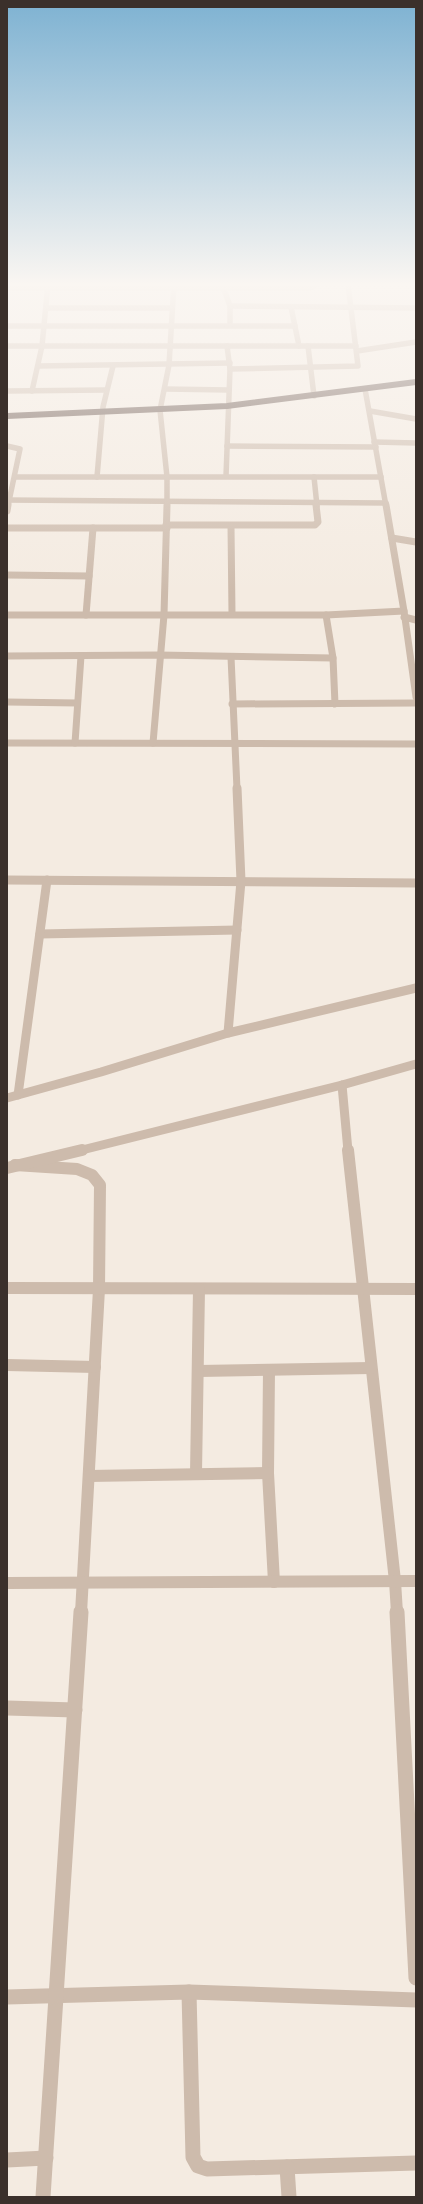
<svg xmlns="http://www.w3.org/2000/svg" width="423" height="2204" viewBox="0 0 423 2204" font-family="Manrope,sans-serif">
	<style>
		.lines { fill: none; stroke-linecap: round; stroke-linejoin: round }
		.minor-far4 { stroke: #cdbbac; stroke-width: 5.5 }
		.minor-far3 { stroke: #cdbbac; stroke-width: 7 }
		.minor-far2 { stroke: #cdbbac; stroke-width: 9 }
		.minor-far1 { stroke: #cdbbac; stroke-width: 12 }
		.minor { stroke: #cdbbac; stroke-width: 15 }
		.tertiary-far1 { stroke: #cdbbac; stroke-width: 5.5 }
		.tertiary { stroke: #cdbbac; stroke-width: 7 }
		.trunk { stroke: #6c584f; stroke-width: 6 }
	</style>
	<rect width="100%" height="100%" fill="#f4ebe1"/>
	<g class="lines">
		<g class="minor-far4">
			<polyline points="222,284 230,306 230,325"/>
			<polyline points="7,288 310,288 317,284"/>
			<polyline points="230,306 416,308"/>
			<polyline points="291,307 299,346"/>
			<polyline points="46,308 172,308"/>
			<polyline points="7,326 295,326"/>
			<polyline points="7,346 356,346"/>
			<polyline points="308,346 314,396"/>
			<polyline points="357,351 416,342"/>
			<polyline points="38,366 230,363"/>
			<polyline points="230,369 358,366 348,284"/>
			<polyline points="165,389 229,390"/>
			<polyline points="7,391 105,390"/>
			<polyline points="32,391 42,346 48,284"/>
			<polyline points="370,411 416,419"/>
			<polyline points="374,442 416,443"/>
			<polyline points="7,446 20,449 8,506"/>
			<polyline points="227,446 376,447"/>
			<polyline points="226,476 230,369 227,346"/>
			<polyline points="15,477 381,477"/>
			<polyline points="97,477 103,407 113,366"/>
			<polyline points="314,477 317,506"/>
			<polyline points="7,500 386,503"/>
			<polyline points="167,506 167,477 160,410 169,365 174,284"/>
		</g>
		<g class="minor-far3">
			<polyline points="7,511 8,505"/>
			<polyline points="166,525 315,525 318,522 316,505"/>
			<polyline points="231,526 232,614"/>
			<polyline points="7,528 167,528"/>
			<polyline points="392,538 416,542"/>
			<polyline points="7,575 89,576"/>
			<polyline points="404,611 416,697"/>
			<polyline points="86,615 93,528"/>
			<polyline points="326,615 333,658 335,704"/>
			<polyline points="404,617 416,620"/>
			<polyline points="7,656 159,655 333,658"/>
			<polyline points="231,657 237,789"/>
			<polyline points="7,702 77,703"/>
			<polyline points="232,704 416,703"/>
			<polyline points="7,743 416,744"/>
			<polyline points="75,743 81,656"/>
			<polyline points="153,743 164,615 167,505"/>
		</g>
		<g class="minor-far2">
			<polyline points="7,880 416,883"/>
			<polyline points="40,934 237,930"/>
			<polyline points="228,1033 241,881 237,788"/>
			<polyline points="342,1085 348,1151"/>
			<polyline points="18,1095 47,880"/>
			<polyline points="7,1098 101,1072 228,1033 416,988"/>
			<polyline points="78,1151 342,1085 416,1064"/>
		</g>
		<g class="minor-far1">
			<polyline points="348,1150 395,1581 397,1613"/>
			<polyline points="15,1165 77,1169 92,1175 100,1185 99,1289 81,1613"/>
			<polyline points="7,1168 82,1150"/>
			<polyline points="7,1288 416,1289"/>
			<polyline points="7,1365 95,1367"/>
			<polyline points="269,1370 268,1473 274,1582"/>
			<polyline points="199,1371 371,1368"/>
			<polyline points="196,1473 199,1289"/>
			<polyline points="89,1476 268,1473"/>
			<polyline points="7,1583 416,1581"/>
		</g>
		<g class="minor">
			<polyline points="397,1612 416,1978"/>
			<polyline points="7,1708 75,1710"/>
			<polyline points="189,1992 193,2157 198,2166 207,2169 416,2163"/>
			<polyline points="7,1997 189,1992 416,2000"/>
			<polyline points="7,2160 46,2158"/>
			<polyline points="287,2167 289,2197"/>
			<polyline points="43,2197 81,1612"/>
		</g>
		<polyline class="tertiary-far1" points="365,389 386,506"/>
		<polyline class="tertiary" points="7,615 326,615 404,611 386,505"/>
		<polyline class="trunk" points="7,416 227,406 416,382"/>
	</g>
	<linearGradient id="sky" x2="0" y2="1"><stop stop-color="#7eb2d2"/><stop offset="0.48" stop-color="#faf6f2"/><stop offset="1" stop-color="#faf6f2" stop-opacity="0"/></linearGradient>
	<rect width="423" height="593" fill="url(#sky)"/>
	<rect width="423" height="2204" fill="none" stroke="#3b302b" stroke-width="16"/>
</svg>
